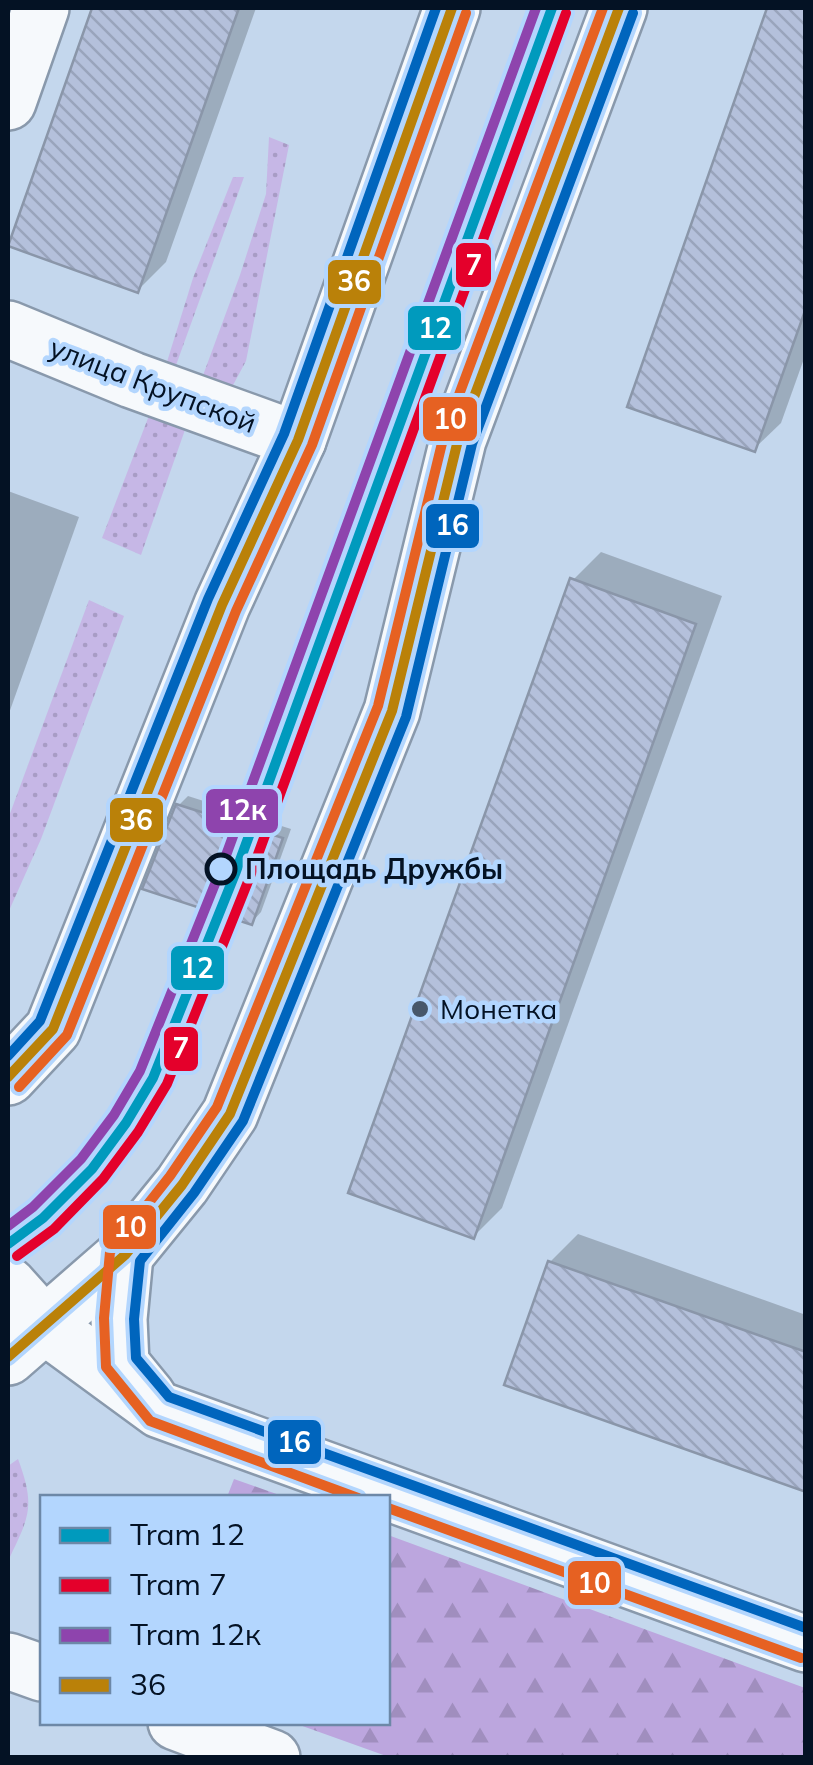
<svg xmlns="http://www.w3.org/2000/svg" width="813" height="1765" viewBox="0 0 813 1765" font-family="Mulish,sans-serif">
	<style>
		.grass { fill: url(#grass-dots) }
		.forest { fill: url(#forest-firs) }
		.shadow { fill: #0003 }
		.building { fill: url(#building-back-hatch); stroke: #8a96a9; stroke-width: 2.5 }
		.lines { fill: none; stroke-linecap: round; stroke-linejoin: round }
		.minor-casing { stroke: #8999ac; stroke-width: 60 }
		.major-casing { stroke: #8999ac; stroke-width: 60 }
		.minor { stroke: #f6f9fc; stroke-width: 55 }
		.major { stroke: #f6f9fc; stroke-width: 55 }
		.bus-1-casing { stroke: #b3d6fe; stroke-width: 18 }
		.bus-2-casing { stroke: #b3d6fe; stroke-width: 18 }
		.bus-3-casing { stroke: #b3d6fe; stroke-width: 18 }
		.bus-1 { stroke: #ba8109; stroke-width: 10 }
		.bus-2 { stroke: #e66122; stroke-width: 10 }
		.bus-3 { stroke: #0065bd; stroke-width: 10 }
		.tram-1-casing { stroke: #b3d6fe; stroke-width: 18 }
		.tram-2-casing { stroke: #b3d6fe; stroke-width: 18 }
		.tram-3-casing { stroke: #b3d6fe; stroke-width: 18 }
		.tram-1 { stroke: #009abd; stroke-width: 10 }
		.tram-2 { stroke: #e4002b; stroke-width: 10 }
		.tram-3 { stroke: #8e44ad; stroke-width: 10 }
		.stop-dot { fill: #b3d6fe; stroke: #041224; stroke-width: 5 }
		.poi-dot { fill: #47576a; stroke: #b3d6fe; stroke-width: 4 }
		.labels { text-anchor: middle; stroke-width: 9; stroke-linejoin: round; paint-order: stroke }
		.street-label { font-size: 28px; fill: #041224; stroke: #b3d6fe }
		.stop-label { font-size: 28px; font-weight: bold; fill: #041224; stroke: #b3d6fe; text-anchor: start }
		.poi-label { font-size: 28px; fill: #041224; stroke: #b3d6fe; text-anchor: start }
		.line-badge { stroke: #b3d6fe; stroke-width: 4 }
		.badge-label { font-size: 28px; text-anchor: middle; font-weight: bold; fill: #fff }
	</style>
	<defs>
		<pattern id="grass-dots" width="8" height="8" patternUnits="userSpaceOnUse" patternTransform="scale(2.5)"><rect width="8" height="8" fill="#c6b7e6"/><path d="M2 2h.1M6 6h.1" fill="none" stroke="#a89cc5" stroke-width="1.8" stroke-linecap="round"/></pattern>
		<pattern id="forest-firs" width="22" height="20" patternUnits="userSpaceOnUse" patternTransform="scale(2.5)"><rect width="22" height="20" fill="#bca6de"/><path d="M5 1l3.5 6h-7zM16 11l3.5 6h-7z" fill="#a08ebe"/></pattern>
		<pattern id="building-back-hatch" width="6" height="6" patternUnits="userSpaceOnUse" patternTransform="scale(2.5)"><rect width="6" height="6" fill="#b4c0db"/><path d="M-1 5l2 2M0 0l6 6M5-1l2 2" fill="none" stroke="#99a4bc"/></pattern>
	</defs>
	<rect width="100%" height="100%" fill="#c4d7ed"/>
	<g class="grass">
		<polygon points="269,137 289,145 246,361 232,387 223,388 202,378 240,275 266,194"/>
		<polygon points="233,177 244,177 175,368 166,365 193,278"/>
		<polygon points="150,413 186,427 141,555 102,538"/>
		<polygon points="89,600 124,616 41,839 8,913 8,819"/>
		<path d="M18,1459C36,1507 29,1517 8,1561V1466Z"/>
	</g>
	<g class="forest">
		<polygon points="234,1479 285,1497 227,1497"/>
		<polygon points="388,1535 805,1688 805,1757 389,1757 294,1723 388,1722"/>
	</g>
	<g class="shadow">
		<polygon points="94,8 256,8 166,262 138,290 9,244"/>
		<polygon points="769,8 806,8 806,353 781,423 754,449 631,406"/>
		<polygon points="8,491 79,517 8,716"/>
		<polygon points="601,552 722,596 502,1208 474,1236 573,580"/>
		<polygon points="188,796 291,829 261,912 252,922 179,805"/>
		<polygon points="578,1234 806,1315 806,1489 550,1262"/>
	</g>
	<g class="building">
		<polygon points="92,8 239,8 138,293 8,246"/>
		<polygon points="767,8 806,8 806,308 755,452 627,407"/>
		<polygon points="570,578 696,624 474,1239 348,1193"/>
		<polygon points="176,804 283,838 252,925 142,889"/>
		<polygon points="548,1261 806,1352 806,1492 504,1385"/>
	</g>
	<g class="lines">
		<defs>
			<g id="minor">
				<polyline points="8,102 41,8"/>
				<polyline points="8,329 132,380 298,440"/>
			</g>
			<g id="major">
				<polyline points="8,1077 53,1029 222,605 298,440 452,8"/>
				<polyline points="125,1255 119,1319 121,1364 148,1397"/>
				<polyline points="8,1285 44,1325 160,1410 806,1644"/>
				<polyline points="8,1357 125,1255 182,1185 230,1114 392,711 458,440 619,8"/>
				<polyline points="8,1661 42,1673"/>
				<polyline points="176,1722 272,1758"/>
			</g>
		</defs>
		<use href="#minor" class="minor-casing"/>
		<use href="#major" class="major-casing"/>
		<use href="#minor" class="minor"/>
		<use href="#major" class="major"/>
		<defs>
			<g id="bus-1">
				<polyline points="8,1077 53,1029 222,605 298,440 452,8"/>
				<polyline points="8,1357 125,1255 182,1185 230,1114 392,711 458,440 619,8"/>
			</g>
			<g id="bus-2">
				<polyline points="19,1087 67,1035 236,611 312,445 466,13"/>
				<polyline points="358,1498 150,1421 106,1367 104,1318 110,1252 170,1176 217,1107 378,706 444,435 603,8"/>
				<polyline points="388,1508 801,1658"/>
			</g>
			<g id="bus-3">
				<polyline points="633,13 472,444 406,717 243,1121 194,1193 140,1261 134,1319 136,1358 169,1397 806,1628"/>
				<polyline points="8,1056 40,1021 208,599 284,434 436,8"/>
			</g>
		</defs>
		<use href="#bus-1" class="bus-1-casing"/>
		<use href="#bus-2" class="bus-2-casing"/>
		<use href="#bus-3" class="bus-3-casing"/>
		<use href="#bus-1" class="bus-1"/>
		<use href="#bus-2" class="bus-2"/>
		<use href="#bus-3" class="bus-3"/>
		<defs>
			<polyline id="tram-1" points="8,1244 43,1218 92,1169 126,1123 153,1078 235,874 552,8"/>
			<polyline id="tram-2" points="17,1256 54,1229 103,1179 138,1132 167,1084 249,879 566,13"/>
			<polyline id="tram-3" points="8,1226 33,1207 81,1159 114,1115 140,1071 221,869 536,8"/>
		</defs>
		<use href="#tram-1" class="tram-1-casing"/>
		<use href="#tram-2" class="tram-2-casing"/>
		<use href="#tram-3" class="tram-3-casing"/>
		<use href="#tram-1" class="tram-1"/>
		<use href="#tram-2" class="tram-2"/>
		<use href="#tram-3" class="tram-3"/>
	</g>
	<circle class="stop-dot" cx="221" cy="869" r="14"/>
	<circle class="poi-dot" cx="420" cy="1009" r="10"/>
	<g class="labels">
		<g class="street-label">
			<text transform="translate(153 385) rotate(21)" y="10">улица Крупской</text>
		</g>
		<g class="stop-label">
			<text x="245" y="879">Площадь Дружбы</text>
		</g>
		<g class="poi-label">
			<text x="440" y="1019">Монетка</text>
		</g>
	</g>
	<g class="line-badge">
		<rect x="454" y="241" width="39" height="48" rx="10" fill="#e4002b"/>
		<rect x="326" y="258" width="57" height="48" rx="10" fill="#ba8109"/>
		<rect x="406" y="304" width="57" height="48" rx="10" fill="#009abd"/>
		<rect x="421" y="395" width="58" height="48" rx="10" fill="#e66122"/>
		<rect x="424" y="502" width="57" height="48" rx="10" fill="#0065bd"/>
		<rect x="204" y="787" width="76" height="48" rx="10" fill="#8e44ad"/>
		<rect x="108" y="796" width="57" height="48" rx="10" fill="#ba8109"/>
		<rect x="169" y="944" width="57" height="48" rx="10" fill="#009abd"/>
		<rect x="162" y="1025" width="38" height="48" rx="10" fill="#e4002b"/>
		<rect x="101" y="1203" width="57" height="48" rx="10" fill="#e66122"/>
		<rect x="266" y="1418" width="57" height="48" rx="10" fill="#0065bd"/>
		<rect x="566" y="1559" width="57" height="48" rx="10" fill="#e66122"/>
	</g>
	<g class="badge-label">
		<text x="474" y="275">7</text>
		<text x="354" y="291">36</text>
		<text x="435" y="338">12</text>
		<text x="450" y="429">10</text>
		<text x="452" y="535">16</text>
		<text x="242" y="820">12к</text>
		<text x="136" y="830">36</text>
		<text x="197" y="978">12</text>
		<text x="181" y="1058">7</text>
		<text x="130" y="1237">10</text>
		<text x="294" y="1452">16</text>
		<text x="594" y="1593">10</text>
	</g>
	<rect width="813" height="1765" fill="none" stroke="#041224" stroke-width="20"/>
	<rect x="40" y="1495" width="350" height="230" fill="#b3d6fe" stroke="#6d88a7" stroke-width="2.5"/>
	<rect x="60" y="1528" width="50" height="15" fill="#009abd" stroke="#6d88a7" stroke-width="2.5"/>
	<text x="130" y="1545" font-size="30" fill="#041224">Tram 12</text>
	<rect x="60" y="1578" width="50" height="15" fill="#e4002b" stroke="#6d88a7" stroke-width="2.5"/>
	<text x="130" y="1595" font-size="30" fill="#041224">Tram 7</text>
	<rect x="60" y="1628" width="50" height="15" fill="#8e44ad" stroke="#6d88a7" stroke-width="2.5"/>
	<text x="130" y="1645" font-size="30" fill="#041224">Tram 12к</text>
	<rect x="60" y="1678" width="50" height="15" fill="#ba8109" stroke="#6d88a7" stroke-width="2.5"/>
	<text x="130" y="1695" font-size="30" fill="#041224">36</text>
</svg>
